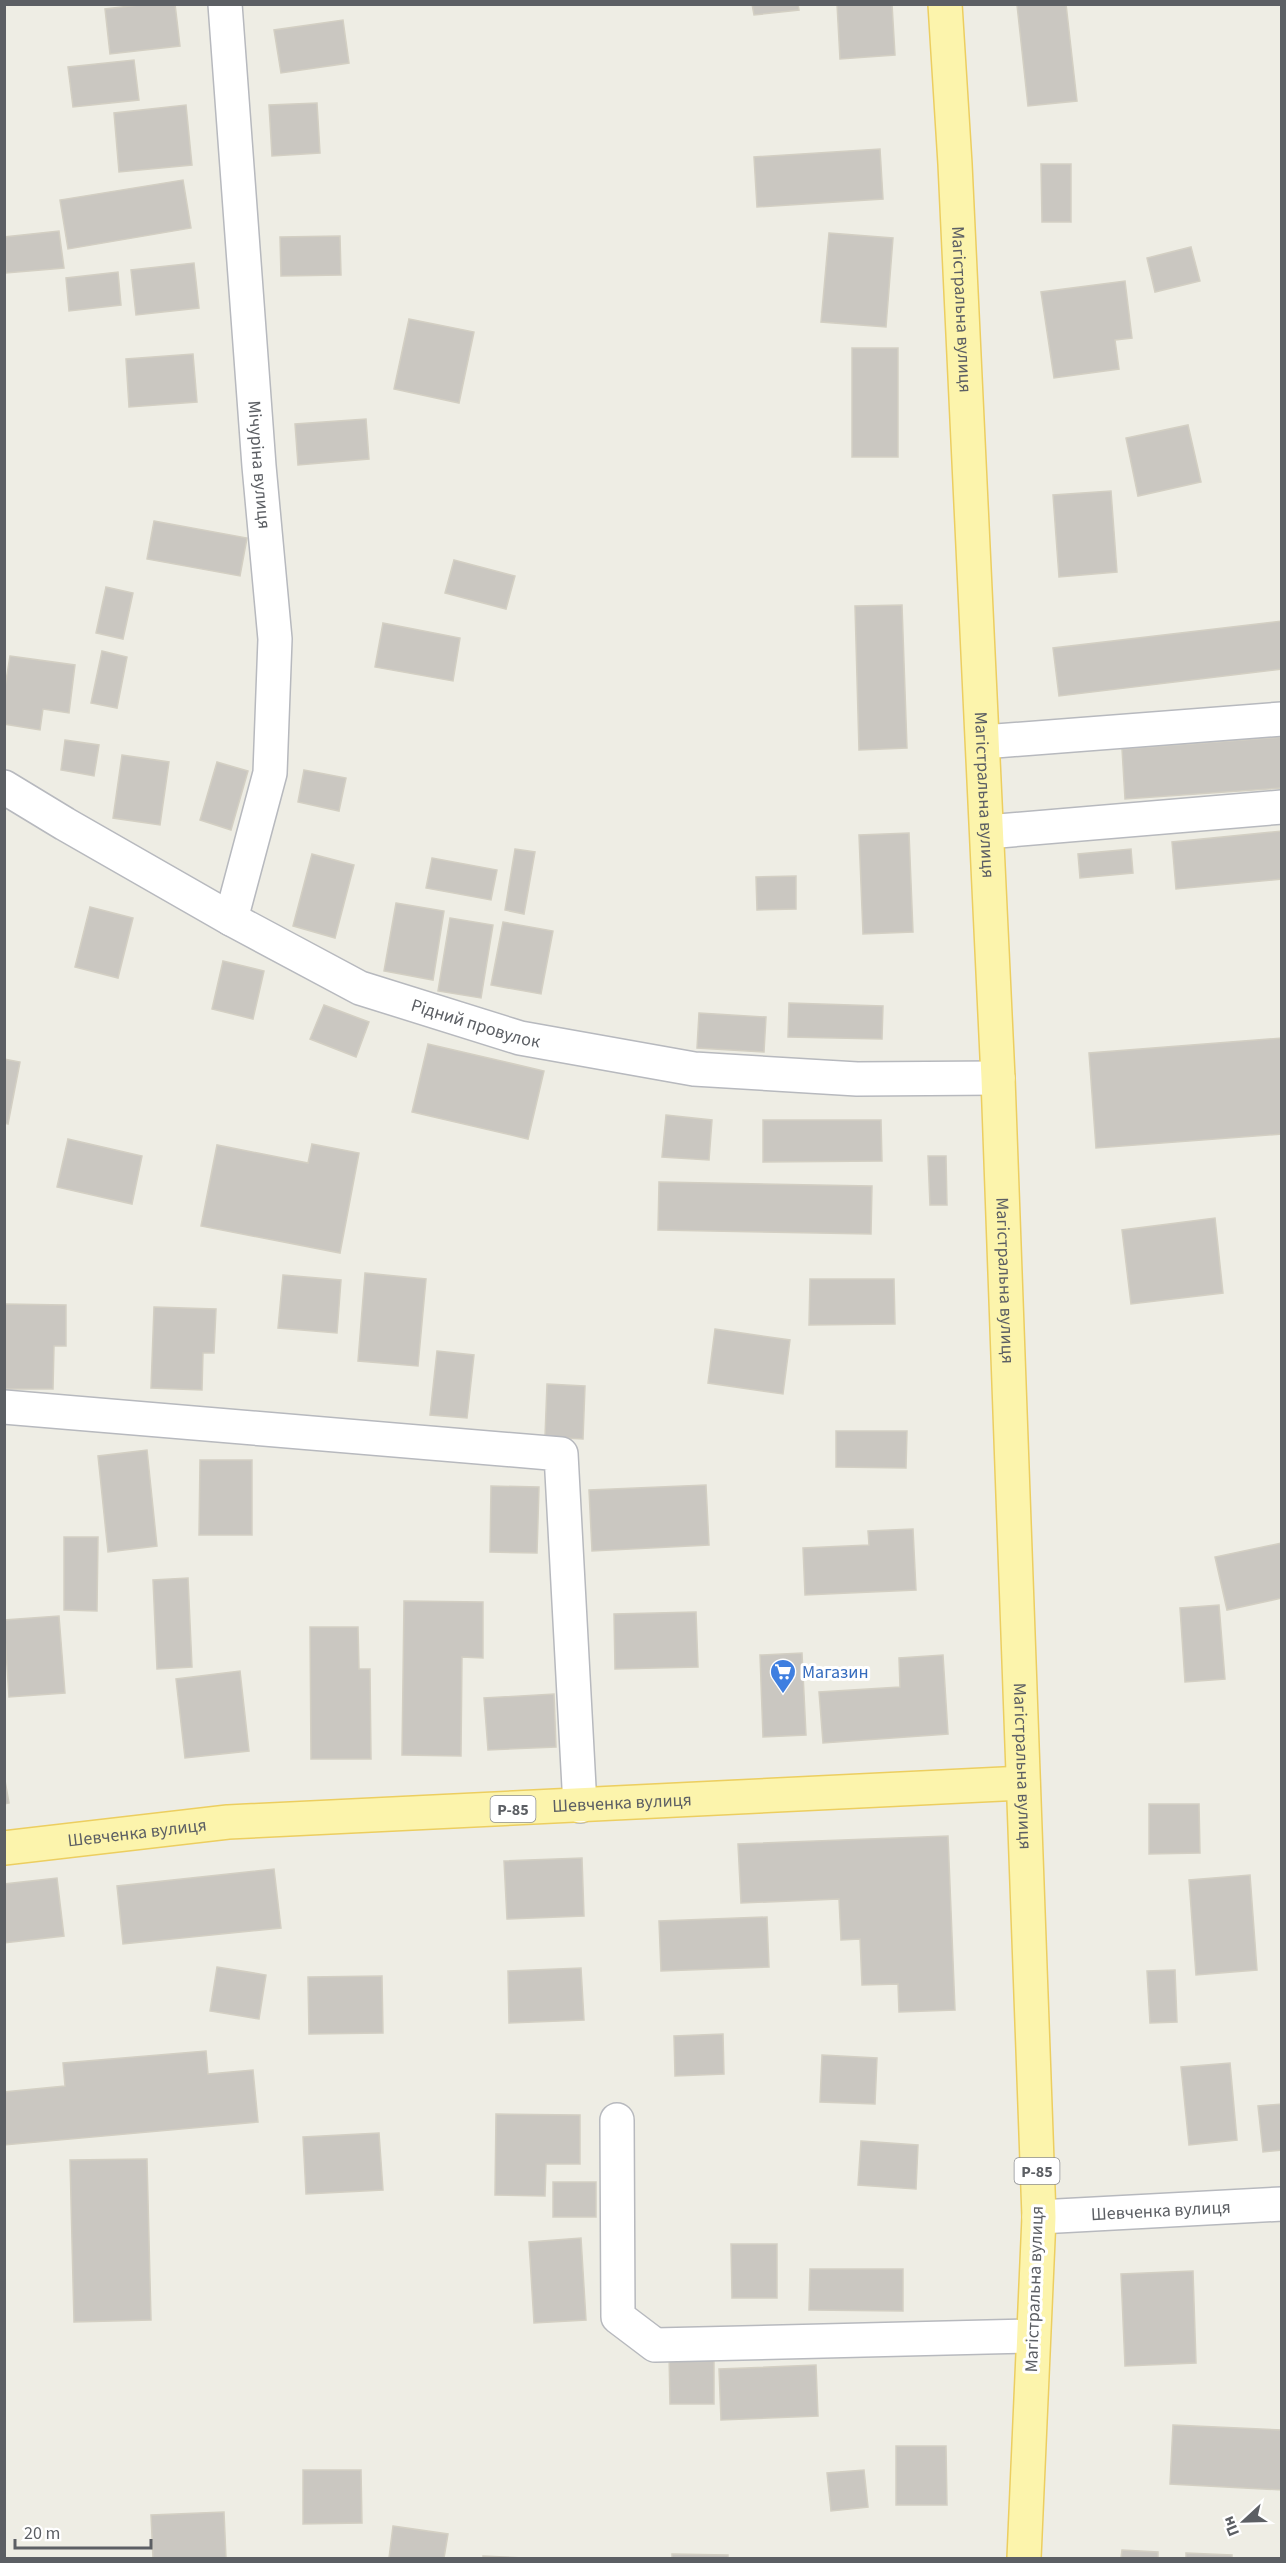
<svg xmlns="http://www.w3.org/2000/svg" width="1286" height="2563" viewBox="0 0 1286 2563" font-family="'Source Sans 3',sans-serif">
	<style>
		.building { fill: #cac7c1; stroke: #d3cfc3; stroke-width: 1.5 }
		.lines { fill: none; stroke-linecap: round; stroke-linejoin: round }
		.minor-casing { stroke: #b7b9be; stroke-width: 36 }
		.major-casing { stroke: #ecce60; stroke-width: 36 }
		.minor { stroke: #fff; stroke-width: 33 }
		.major { stroke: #fcf4ac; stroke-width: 33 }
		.labels { text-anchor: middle; stroke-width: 6; stroke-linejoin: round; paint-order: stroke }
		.shield { fill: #fff; stroke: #8d8f92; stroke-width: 1.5 }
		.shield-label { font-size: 16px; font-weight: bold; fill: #5c5f64 }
		.street-label { font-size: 18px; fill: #5c5f64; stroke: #fff }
		.shop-label { font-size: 18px; fill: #366cbe; stroke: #fff; text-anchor: start }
	</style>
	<rect width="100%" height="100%" fill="#eeede4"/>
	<g class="building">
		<polygon points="147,4 175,4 180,46 110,54 105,9"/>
		<polygon points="752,4 798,4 799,10 754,15"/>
		<polygon points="837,4 892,4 895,55 840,59"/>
		<polygon points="1066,4 1077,101 1028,106 1017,5"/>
		<polygon points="343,20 349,63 281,73 274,30"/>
		<polygon points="134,60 139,100 73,107 68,67"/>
		<polygon points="317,103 320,153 272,156 269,105"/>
		<polygon points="186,105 192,165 119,172 114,113"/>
		<polygon points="880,149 883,199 757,207 754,157"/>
		<polygon points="1041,164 1071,164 1071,222 1042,222"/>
		<polygon points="183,180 191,228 68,249 60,200"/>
		<polygon points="59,231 64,268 6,273 4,237"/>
		<polygon points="829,233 893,238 886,327 821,322"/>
		<polygon points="340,236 341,275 281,276 280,237"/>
		<polygon points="1191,247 1200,281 1155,292 1147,258"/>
		<polygon points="194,263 199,308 136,315 131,270"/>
		<polygon points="118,272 121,305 69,311 66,278"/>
		<polygon points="1125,281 1132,338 1115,340 1119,369 1054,378 1041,292"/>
		<polygon points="409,319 474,332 459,403 394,389"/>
		<rect x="852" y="348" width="46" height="109"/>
		<polygon points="193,354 197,402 129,407 126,359"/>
		<polygon points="366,419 369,459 298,465 295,424"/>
		<polygon points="1188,425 1201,482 1138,496 1126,438"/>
		<polygon points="1111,491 1117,572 1059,577 1053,495"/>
		<polygon points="154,521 247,538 240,576 147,559"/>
		<polygon points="454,560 515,576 506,609 445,593"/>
		<polygon points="106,587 133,593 123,639 96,633"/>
		<polygon points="902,605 907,748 859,750 855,606"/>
		<polygon points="1282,621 1282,669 1059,696 1053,648"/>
		<polygon points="383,623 460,638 453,681 375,667"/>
		<polygon points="102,651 127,657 117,708 91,703"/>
		<polygon points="10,656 75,665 69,713 43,709 40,730 4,724 4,693"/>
		<polygon points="1282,737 1282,788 1125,799 1122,749"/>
		<polygon points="65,740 99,745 94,776 61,770"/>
		<polygon points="122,755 169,762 160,825 113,818"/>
		<polygon points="217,762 248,771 231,830 200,820"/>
		<polygon points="304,770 346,778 339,811 298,802"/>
		<polygon points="1282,831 1282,879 1176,889 1172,842"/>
		<polygon points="909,833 913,932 863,934 859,835"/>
		<polygon points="515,849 535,852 524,914 505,910"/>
		<polygon points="1131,849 1133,873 1080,878 1078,854"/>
		<polygon points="312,854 354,865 335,938 293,926"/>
		<polygon points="432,858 497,870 491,900 426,888"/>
		<polygon points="796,876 796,909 757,910 756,877"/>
		<polygon points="396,903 444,911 433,980 384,971"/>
		<polygon points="90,907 133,918 118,978 75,967"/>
		<polygon points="450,918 493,925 481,998 438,991"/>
		<polygon points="503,922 553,931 541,994 491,985"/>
		<polygon points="223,961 264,971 253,1019 212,1009"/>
		<polygon points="789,1003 883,1006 882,1039 788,1037"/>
		<polygon points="324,1005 369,1022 356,1057 310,1039"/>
		<polygon points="699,1013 766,1017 764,1052 697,1048"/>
		<polygon points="1282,1038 1282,1134 1096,1148 1089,1053"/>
		<polygon points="428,1044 544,1071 528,1139 412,1112"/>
		<polygon points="4,1059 20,1062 8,1124 4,1123"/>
		<polygon points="666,1115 712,1120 709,1160 662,1157"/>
		<polygon points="763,1120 881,1120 882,1161 763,1162"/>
		<polygon points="68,1139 142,1156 132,1204 57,1187"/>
		<polygon points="312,1144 359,1153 340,1253 201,1226 217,1145 308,1163"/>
		<polygon points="928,1156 946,1156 947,1205 930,1205"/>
		<polygon points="659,1182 872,1186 871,1234 658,1230"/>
		<polygon points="1215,1218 1223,1293 1131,1304 1122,1230"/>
		<polygon points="365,1273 426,1279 418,1366 358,1361"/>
		<polygon points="283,1275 341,1280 337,1333 278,1328"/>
		<polygon points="810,1279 894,1279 895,1324 809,1325"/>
		<polygon points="4,1304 66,1305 66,1346 54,1346 53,1389 4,1389"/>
		<polygon points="154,1307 216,1309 214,1353 203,1353 202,1390 151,1388"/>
		<polygon points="715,1329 790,1340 783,1394 708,1383"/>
		<polygon points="437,1351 474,1355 467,1418 430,1415"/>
		<polygon points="547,1384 585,1386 583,1439 545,1437"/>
		<polygon points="836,1431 907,1431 906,1468 836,1467"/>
		<polygon points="147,1450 157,1546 108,1552 98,1456"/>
		<polygon points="200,1460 252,1460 252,1535 199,1535"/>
		<polygon points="706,1485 709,1545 592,1551 589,1490"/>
		<polygon points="491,1486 539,1487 537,1553 490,1552"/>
		<polygon points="913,1529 916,1590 805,1595 803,1548 869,1545 868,1531"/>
		<polygon points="64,1537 98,1537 97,1611 64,1610"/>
		<polygon points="1282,1543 1282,1598 1227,1610 1215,1557"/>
		<polygon points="188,1578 192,1667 157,1669 153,1580"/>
		<polygon points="404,1601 483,1602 483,1658 462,1657 461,1756 402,1755"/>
		<polygon points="1219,1605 1225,1679 1185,1682 1180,1608"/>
		<polygon points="696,1612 698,1667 615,1669 614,1614"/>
		<polygon points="59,1616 65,1693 9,1697 4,1620"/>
		<polygon points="310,1627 358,1627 359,1669 370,1669 371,1759 311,1759"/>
		<polygon points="802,1653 806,1735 763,1737 760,1655"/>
		<polygon points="943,1655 948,1734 823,1743 819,1692 900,1687 899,1658"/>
		<polygon points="240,1671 249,1751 185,1758 176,1679"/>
		<polygon points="554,1694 556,1747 488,1750 484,1698"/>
		<polygon points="4,1775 9,1803 4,1804"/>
		<polygon points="1149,1804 1199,1804 1200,1853 1149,1854"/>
		<polygon points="948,1836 955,2010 899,2012 898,1984 862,1985 860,1939 841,1940 839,1899 741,1903 738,1844"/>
		<polygon points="582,1858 584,1916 507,1919 504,1861"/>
		<polygon points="274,1869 281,1928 123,1944 117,1886"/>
		<polygon points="1250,1875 1257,1970 1196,1975 1189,1880"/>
		<polygon points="57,1878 64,1936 4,1943 4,1884"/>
		<polygon points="767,1917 769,1967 661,1971 659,1921"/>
		<polygon points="217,1967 266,1975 259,2019 210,2011"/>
		<polygon points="581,1968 584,2020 509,2023 508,1971"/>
		<polygon points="1175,1970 1177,2022 1150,2023 1147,1971"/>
		<polygon points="382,1976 383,2033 309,2034 308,1977"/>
		<polygon points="723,2034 724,2074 675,2076 674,2036"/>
		<polygon points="206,2051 208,2074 253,2070 258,2122 4,2145 4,2092 65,2086 63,2063"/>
		<polygon points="822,2055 877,2058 875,2104 820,2102"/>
		<polygon points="1230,2063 1237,2140 1189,2145 1181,2067"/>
		<polygon points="1282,2104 1282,2150 1263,2152 1258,2106"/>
		<polygon points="496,2114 580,2115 580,2164 546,2164 545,2196 495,2195"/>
		<polygon points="379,2133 383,2190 306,2194 303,2137"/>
		<polygon points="861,2141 918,2145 916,2189 858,2185"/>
		<polygon points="147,2159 151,2320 74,2322 70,2160"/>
		<rect x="553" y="2182" width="43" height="35"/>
		<polygon points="581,2238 586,2320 534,2323 529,2242"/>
		<polygon points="731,2244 777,2244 777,2298 732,2298"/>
		<polygon points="810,2269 903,2269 903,2311 809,2310"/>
		<polygon points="1193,2271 1196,2363 1125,2366 1121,2274"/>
		<polygon points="714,2352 714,2404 670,2404 669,2353"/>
		<polygon points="816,2365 818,2416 721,2420 719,2369"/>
		<polygon points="1173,2425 1282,2430 1282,2490 1170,2484"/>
		<polygon points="896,2446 946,2446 947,2505 896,2505"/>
		<polygon points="303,2470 361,2470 362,2523 303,2524"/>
		<polygon points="864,2470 868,2507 831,2511 827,2473"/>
		<polygon points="224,2512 226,2558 153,2558 151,2515"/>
		<polygon points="393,2526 448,2534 444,2558 389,2558"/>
		<polygon points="1122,2550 1158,2552 1158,2558 1121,2558"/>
		<polygon points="1186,2553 1232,2555 1232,2558 1186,2558"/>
		<polygon points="672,2554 728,2555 728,2558 672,2558"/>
		<polygon points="483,2556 524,2558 483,2558"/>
	</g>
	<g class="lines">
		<defs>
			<g id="minor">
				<path id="s1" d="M225,4L259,466L275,639L270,773L231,919"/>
				<polyline points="983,742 1282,719"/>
				<path id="s2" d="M4,787L65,824L231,919L360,988L520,1038L694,1069L857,1079L998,1078"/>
				<polyline points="987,832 1282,807"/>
				<polyline points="4,1407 561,1454 580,1806"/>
				<polyline points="617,2120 618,2317 655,2345 1033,2336"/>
				<path id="s3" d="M1039,2217L1282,2204"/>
			</g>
			<g id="major">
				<path id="s4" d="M945,4L955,164L998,1078L1039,2217L1024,2558"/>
				<path id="s5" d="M4,1848L228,1822L1023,1783"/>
			</g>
		</defs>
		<use href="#minor" class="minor-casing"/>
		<use href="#major" class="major-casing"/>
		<use href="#minor" class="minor"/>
		<use href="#major" class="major"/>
	</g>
	<defs>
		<symbol id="supermarket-pin" viewBox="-11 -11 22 30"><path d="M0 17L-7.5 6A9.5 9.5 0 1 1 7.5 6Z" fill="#3f7fe0" stroke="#fff"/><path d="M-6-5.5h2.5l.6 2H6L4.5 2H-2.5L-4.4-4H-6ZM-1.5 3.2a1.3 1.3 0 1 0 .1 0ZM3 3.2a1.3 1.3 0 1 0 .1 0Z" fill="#fff"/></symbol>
	</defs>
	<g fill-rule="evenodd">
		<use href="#supermarket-pin" x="768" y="1657" width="30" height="40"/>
	</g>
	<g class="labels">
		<g class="shield">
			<rect x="490.5" y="1796" width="45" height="26" rx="4.5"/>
			<rect x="1014.5" y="2158" width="45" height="26" rx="4.5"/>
		</g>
		<g class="shield-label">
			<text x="513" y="1815">Р-85</text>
			<text x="1037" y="2177">Р-85</text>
		</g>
		<g class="street-label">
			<text dy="6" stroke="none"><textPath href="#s4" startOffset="306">Магістральна вулиця</textPath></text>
			<text dy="6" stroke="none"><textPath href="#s1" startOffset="462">Мічуріна вулиця</textPath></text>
			<text dy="6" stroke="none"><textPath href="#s4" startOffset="792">Магістральна вулиця</textPath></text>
			<text dy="6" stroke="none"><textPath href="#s2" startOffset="530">Рідний провулок</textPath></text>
			<text dy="6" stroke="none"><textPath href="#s4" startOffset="1278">Магістральна вулиця</textPath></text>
			<text dy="6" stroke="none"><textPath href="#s4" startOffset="1764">Магістральна вулиця</textPath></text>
			<text dy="6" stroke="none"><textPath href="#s5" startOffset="620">Шевченка вулиця</textPath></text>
			<text dy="6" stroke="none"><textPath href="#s5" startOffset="134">Шевченка вулиця</textPath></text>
			<text dy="6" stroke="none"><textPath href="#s3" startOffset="122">Шевченка вулиця</textPath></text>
			<text transform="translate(1034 2289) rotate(-88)" y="6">Магістральна вулиця</text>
		</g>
		<g class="shop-label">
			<text x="802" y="1678">Магазин</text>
		</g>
	</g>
	<rect width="1286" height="2563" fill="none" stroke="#5c5f64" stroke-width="12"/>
	<g transform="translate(1244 2521) rotate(248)" stroke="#ffffff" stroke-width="4.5" paint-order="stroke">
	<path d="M0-4.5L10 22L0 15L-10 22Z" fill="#5c5f64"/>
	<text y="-9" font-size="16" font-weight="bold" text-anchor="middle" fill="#5c5f64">Пн</text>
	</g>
	<path d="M15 2539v9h136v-9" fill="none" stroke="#5c5f64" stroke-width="3"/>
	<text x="24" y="2539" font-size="18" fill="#5c5f64" stroke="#ffffff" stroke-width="4.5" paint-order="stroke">20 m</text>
</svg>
